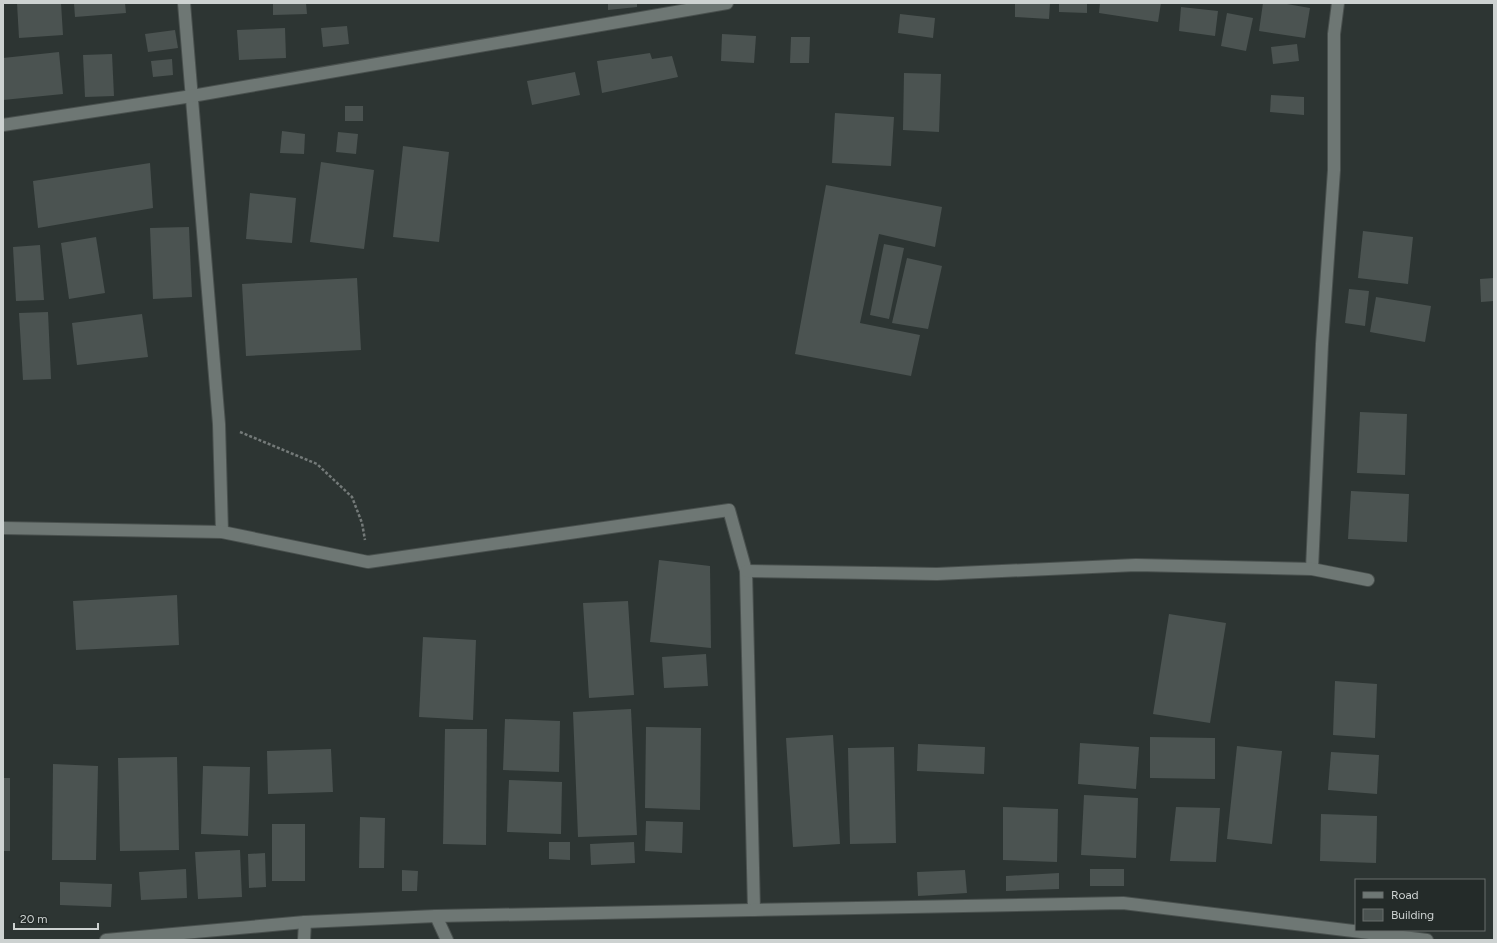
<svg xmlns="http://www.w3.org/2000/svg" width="1497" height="943" viewBox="0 0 1497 943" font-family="Figtree,sans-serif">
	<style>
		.building { fill: #4b5351 }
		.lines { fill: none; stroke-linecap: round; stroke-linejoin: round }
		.minor-casing { stroke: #49504e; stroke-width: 14 }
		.path { stroke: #747a79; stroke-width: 2.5; stroke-dasharray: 3 2; stroke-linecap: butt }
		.minor { stroke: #6e7774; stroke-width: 12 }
	</style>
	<rect width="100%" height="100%" fill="#2d3533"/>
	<g class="building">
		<polygon points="17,3 61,3 63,35 19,38"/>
		<polygon points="74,3 125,3 126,13 75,17"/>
		<polygon points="273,3 306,3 307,14 273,15"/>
		<polygon points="608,3 637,3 637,7 608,10"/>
		<polygon points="1015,3 1050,3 1049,19 1015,17"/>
		<polygon points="1059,3 1087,3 1087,13 1059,12"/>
		<polygon points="1100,3 1161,3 1158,22 1099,13"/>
		<polygon points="1263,3 1281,3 1310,8 1305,38 1259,31"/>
		<polygon points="1181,7 1218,11 1215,36 1179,31"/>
		<polygon points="1227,13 1253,18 1246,51 1221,46"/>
		<polygon points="900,14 935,18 933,38 898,33"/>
		<polygon points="347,26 349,44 323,47 321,28"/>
		<polygon points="285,28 286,58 239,60 237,30"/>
		<polygon points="175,30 178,48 148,52 145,34"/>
		<polygon points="722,34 756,36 754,63 721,61"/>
		<polygon points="791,37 810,37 809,63 790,63"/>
		<polygon points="1297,44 1299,61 1273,64 1271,47"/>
		<polygon points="59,52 63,94 3,100 3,58"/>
		<polygon points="650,53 652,59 672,56 678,77 602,93 597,61"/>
		<polygon points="112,54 114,96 85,97 83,55"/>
		<polygon points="172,59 173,75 153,77 151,61"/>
		<polygon points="575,72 580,95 532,105 527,81"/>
		<polygon points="904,73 941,74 939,132 903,130"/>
		<polygon points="1271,95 1304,97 1304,115 1270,112"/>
		<rect x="345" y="106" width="18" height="15"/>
		<polygon points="835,113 894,117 891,166 832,163"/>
		<polygon points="282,131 305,134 304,154 280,153"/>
		<polygon points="338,132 358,134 356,154 336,152"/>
		<polygon points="403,146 449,152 439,242 393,237"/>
		<polygon points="321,162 374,170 364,249 310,242"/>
		<polygon points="150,163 153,208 38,228 33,181"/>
		<polygon points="826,185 942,207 935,247 879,234 860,323 920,335 911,376 795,354"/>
		<polygon points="250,193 296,198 292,243 246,239"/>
		<polygon points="189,227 192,297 153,299 150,228"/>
		<polygon points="1363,231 1413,237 1408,284 1358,278"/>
		<polygon points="96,237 105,293 69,299 61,243"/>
		<polygon points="884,244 904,248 889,319 870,315"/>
		<polygon points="40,245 44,300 16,301 13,247"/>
		<polygon points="907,258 942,266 928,329 892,323"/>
		<polygon points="357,278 361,350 246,356 242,284"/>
		<polygon points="1494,278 1494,301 1481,302 1480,279"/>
		<polygon points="1349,289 1369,291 1365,326 1345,323"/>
		<polygon points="1376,297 1431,306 1425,342 1370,332"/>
		<polygon points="48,312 51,379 23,380 19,313"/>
		<polygon points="142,314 148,357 77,365 72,323"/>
		<polygon points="1360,412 1407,414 1405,475 1357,473"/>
		<polygon points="1351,491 1409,494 1407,542 1348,539"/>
		<polygon points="659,560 710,566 711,648 650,642"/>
		<polygon points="177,595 179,645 76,650 73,601"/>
		<polygon points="628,601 634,695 589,698 583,603"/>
		<polygon points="1169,614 1226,623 1210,723 1153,714"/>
		<polygon points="423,637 476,640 473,720 419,717"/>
		<polygon points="706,654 708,686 664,688 662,657"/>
		<polygon points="1335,681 1377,684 1375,738 1333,735"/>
		<polygon points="631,709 637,835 578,837 573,712"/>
		<polygon points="505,719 560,721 559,772 503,770"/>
		<polygon points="646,727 701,728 700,810 645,808"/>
		<polygon points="445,729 487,729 486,845 443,844"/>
		<polygon points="833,735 840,844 793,847 786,738"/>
		<polygon points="1150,737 1215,738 1215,779 1150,778"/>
		<polygon points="1080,743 1139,747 1136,789 1078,784"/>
		<polygon points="918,744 985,747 984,774 917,771"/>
		<polygon points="1237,746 1282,751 1272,844 1227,839"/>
		<polygon points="894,747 896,843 850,844 848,748"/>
		<polygon points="331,749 333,792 268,794 267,751"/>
		<polygon points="1331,752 1379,755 1377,794 1328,790"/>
		<polygon points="177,757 179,850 120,851 118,758"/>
		<polygon points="53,764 98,766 96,860 52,860"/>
		<polygon points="203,766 250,767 248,836 201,834"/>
		<rect x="3" y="778" width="7" height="73"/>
		<polygon points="509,780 562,782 561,834 507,832"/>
		<polygon points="1084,795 1138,798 1136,858 1081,855"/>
		<polygon points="1003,807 1058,809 1057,862 1003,860"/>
		<polygon points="1176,807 1220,808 1216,862 1170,861"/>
		<polygon points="1321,814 1377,816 1376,863 1320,861"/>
		<polygon points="360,817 385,818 384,868 359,868"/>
		<polygon points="646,821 683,822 682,853 645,851"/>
		<rect x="272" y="824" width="33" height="57"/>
		<polygon points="549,842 570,842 570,860 549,859"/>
		<polygon points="634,842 635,863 591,865 590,844"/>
		<polygon points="240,850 242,897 198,899 195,852"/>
		<polygon points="265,853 266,887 249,888 248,854"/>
		<polygon points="186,869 187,898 141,900 139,872"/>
		<rect x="1090" y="869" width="34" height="17"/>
		<polygon points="402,870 418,871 417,891 402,891"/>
		<polygon points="965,870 967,893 918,896 917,872"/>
		<polygon points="1059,873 1059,889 1006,891 1006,876"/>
		<polygon points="60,882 112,884 111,907 60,905"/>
	</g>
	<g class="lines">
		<defs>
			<g id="minor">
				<polyline points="184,3 219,424 222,532"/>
				<polyline points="3,125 192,96 727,3"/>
				<polyline points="3,528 222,532 368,562 729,510 746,571 754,910"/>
				<polyline points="1312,569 1322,344 1334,170 1334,34 1338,3"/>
				<polyline points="746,571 937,574 1136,565 1312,569 1368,580"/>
				<polyline points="436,916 447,940"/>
				<polyline points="106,940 305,922 436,916 1123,903 1427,940"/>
				<polyline points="304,940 305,922"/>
			</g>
		</defs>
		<use href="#minor" class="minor-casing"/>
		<polyline class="path" points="240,432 317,464 352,497 362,523 365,540"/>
		<use href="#minor" class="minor"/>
	</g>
	<rect width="1497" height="943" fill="none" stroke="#cdd2d1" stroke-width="8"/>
	<rect x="1355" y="879" width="130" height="52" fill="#242b29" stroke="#686e6c"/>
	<rect x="1363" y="892" width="20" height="6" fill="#6e7774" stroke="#686e6c"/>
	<text x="1391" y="899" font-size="12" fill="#cdd2d1">Road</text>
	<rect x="1363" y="909" width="20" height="12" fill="#4b5351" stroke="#686e6c"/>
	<text x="1391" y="919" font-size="12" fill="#cdd2d1">Building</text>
	<path d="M14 923v6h84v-6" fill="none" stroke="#cdd2d1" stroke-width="2"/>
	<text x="20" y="923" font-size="12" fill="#cdd2d1" stroke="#242b29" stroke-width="3" paint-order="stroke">20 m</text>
</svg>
